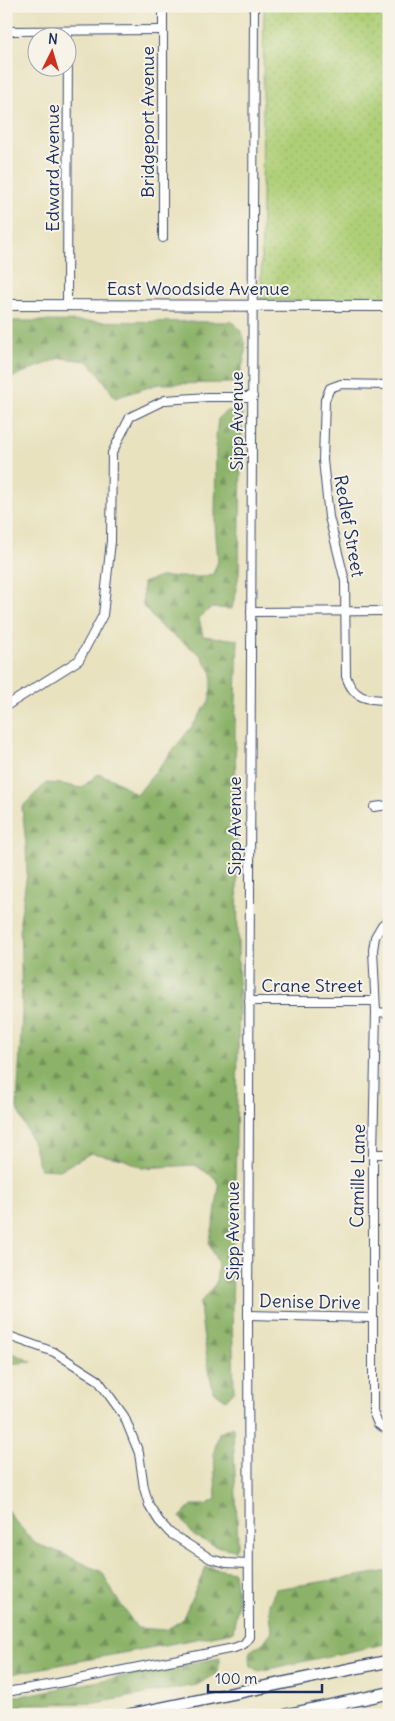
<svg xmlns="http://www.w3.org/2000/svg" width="395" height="1721" viewBox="0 0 395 1721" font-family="Delius,sans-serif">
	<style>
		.forest { fill: url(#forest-firs); stroke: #537063 }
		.park { fill: url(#park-dots); stroke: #657f6a }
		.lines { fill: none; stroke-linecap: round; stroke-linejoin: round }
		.minor-casing { stroke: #3a4a6d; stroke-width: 10 }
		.major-casing { stroke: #3a4a6d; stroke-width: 12 }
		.highway-casing { stroke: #3a4a6d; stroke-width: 14 }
		.minor { stroke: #fff; stroke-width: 8 }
		.major { stroke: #fff; stroke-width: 10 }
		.highway { stroke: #fff; stroke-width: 11 }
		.labels { text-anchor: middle; stroke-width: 4; stroke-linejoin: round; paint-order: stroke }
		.street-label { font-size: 18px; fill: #1b2f5e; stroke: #f7f3e8 }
	</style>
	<defs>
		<pattern id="forest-firs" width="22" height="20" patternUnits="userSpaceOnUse" patternTransform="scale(1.25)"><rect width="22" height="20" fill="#8bb268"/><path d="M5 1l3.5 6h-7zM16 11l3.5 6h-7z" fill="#719159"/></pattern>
		<pattern id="park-dots" width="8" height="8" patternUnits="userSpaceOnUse" patternTransform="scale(1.25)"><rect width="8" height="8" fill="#afcf77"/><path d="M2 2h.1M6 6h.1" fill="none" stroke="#96b269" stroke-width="1.8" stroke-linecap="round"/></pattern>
	</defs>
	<rect width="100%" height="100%" fill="#f7f3e8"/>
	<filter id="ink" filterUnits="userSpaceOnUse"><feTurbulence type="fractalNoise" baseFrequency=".02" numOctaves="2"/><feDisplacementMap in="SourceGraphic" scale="10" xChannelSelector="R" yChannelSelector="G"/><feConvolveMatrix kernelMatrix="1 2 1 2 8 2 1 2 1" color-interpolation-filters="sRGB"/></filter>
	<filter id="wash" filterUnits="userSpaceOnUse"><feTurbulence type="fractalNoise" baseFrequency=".0096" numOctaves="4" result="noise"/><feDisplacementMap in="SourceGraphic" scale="20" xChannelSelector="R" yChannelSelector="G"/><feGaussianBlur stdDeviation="1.12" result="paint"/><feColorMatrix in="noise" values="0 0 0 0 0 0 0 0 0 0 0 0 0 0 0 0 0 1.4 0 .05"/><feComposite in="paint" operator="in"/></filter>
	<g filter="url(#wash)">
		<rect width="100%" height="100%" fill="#e9e2bf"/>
		<g class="forest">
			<path d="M6,321L232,322C254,339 243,361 238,383L158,384L115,398L105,382L88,361L61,358L19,374L6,381Z"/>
			<path d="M226,411L242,412L239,574L232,609L211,608L199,618L203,636L238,640L235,729L239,1010L232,1311L234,1391L226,1400L213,1391C208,1362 202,1333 200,1303L216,1283L218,1264L209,1243L214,1222L219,1186L215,1178L195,1165L142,1168L123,1159L91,1153L60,1170L40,1169L34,1146L17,1108L22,1013L20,921L27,873L26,844L22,807L46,783L62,784L81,788L98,774L115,780L137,795L193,725L210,700L212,673L200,654L161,627L143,606V583L160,577H200L213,574L218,561L215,524L216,437L218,419Z"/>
			<polygon points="6,436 8,439 10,478 6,525"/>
			<polygon points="6,1350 32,1362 6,1364"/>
			<polygon points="233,1427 238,1544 235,1550 215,1546 194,1536 180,1517 192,1505 206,1505 216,1499 214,1452 219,1433"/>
			<polygon points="6,1508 14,1520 36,1544 59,1552 102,1572 115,1596 137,1628 166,1630 182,1620 206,1567 234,1572 238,1603 233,1632 6,1675"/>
			<polygon points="389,1571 389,1643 259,1671 250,1665 250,1651 263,1643 272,1631 269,1604 276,1589"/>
			<polygon points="220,1658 218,1673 197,1685 95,1703 24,1704 11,1714 6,1715 6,1696 21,1696"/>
		</g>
		<polygon class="park" points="264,6 389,6 389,301 261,301"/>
	</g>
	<g filter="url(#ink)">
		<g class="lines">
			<defs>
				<g id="minor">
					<polyline points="6,31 163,30"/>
					<polyline points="163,238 163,6"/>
					<polyline points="67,305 68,31"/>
					<path d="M389,385L341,384L330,388L325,400L323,460L329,517L345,581L346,676C353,699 367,700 389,700"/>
					<polyline points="251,612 389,611"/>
					<polyline points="6,706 79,660 103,615 111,541 112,453 130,417 165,400 208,397 253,397"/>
					<polyline points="374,807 389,805"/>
					<polyline points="389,919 382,925 375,937 373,950 376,1012 373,1154 373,1412 378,1424 389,1431"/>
					<polyline points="249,1001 375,1001"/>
					<polyline points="376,1012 389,1013"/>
					<polyline points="373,1154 389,1154"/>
					<polyline points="248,1315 372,1318"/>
					<polyline points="6,1335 54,1352 98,1380 124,1416 139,1453 144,1488 149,1505 159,1521 170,1533 211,1559 226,1563 248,1564"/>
					<polyline points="6,1692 48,1685 234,1648 244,1644 249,1637 248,1315 254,6"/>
				</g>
				<polyline id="major" points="6,305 389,306"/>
				<g id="highway">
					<polyline points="129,1715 389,1661"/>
					<polyline points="286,1715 389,1693"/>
				</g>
			</defs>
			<use href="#minor" class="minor-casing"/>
			<use href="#major" class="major-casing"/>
			<use href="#highway" class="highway-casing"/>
			<use href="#minor" class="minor"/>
			<use href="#major" class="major"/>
			<use href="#highway" class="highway"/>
		</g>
	</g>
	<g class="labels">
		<g class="street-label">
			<text transform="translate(148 122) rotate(-90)" y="6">Bridgeport Avenue</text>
			<text transform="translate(53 168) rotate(-90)" y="6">Edward Avenue</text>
			<text x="198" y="295">East Woodside Avenue</text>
			<text transform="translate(237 421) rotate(-90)" y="6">Sipp Avenue</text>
			<text transform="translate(349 526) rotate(80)" y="6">Redlef Street</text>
			<text transform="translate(235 826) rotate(-90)" y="6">Sipp Avenue</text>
			<text x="312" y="992">Crane Street</text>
			<text transform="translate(358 1176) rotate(-89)" y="6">Camille Lane</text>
			<text transform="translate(233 1231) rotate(-90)" y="6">Sipp Avenue</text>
			<text transform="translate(310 1302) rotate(1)" y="6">Denise Drive</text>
		</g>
	</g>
	<rect width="395" height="1721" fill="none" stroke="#f7f3e8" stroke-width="25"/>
	<g transform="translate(52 52) rotate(5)"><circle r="24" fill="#f7f3e8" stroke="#9fa5b1"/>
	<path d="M0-4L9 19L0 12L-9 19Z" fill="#c8321e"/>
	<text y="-8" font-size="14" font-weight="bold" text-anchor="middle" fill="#1b2f5e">N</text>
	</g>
	<path d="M208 1684v8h114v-8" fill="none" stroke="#1b2f5e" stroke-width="2.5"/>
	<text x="215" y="1684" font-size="15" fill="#1b2f5e" stroke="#f7f3e8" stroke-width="4" paint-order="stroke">100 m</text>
</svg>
